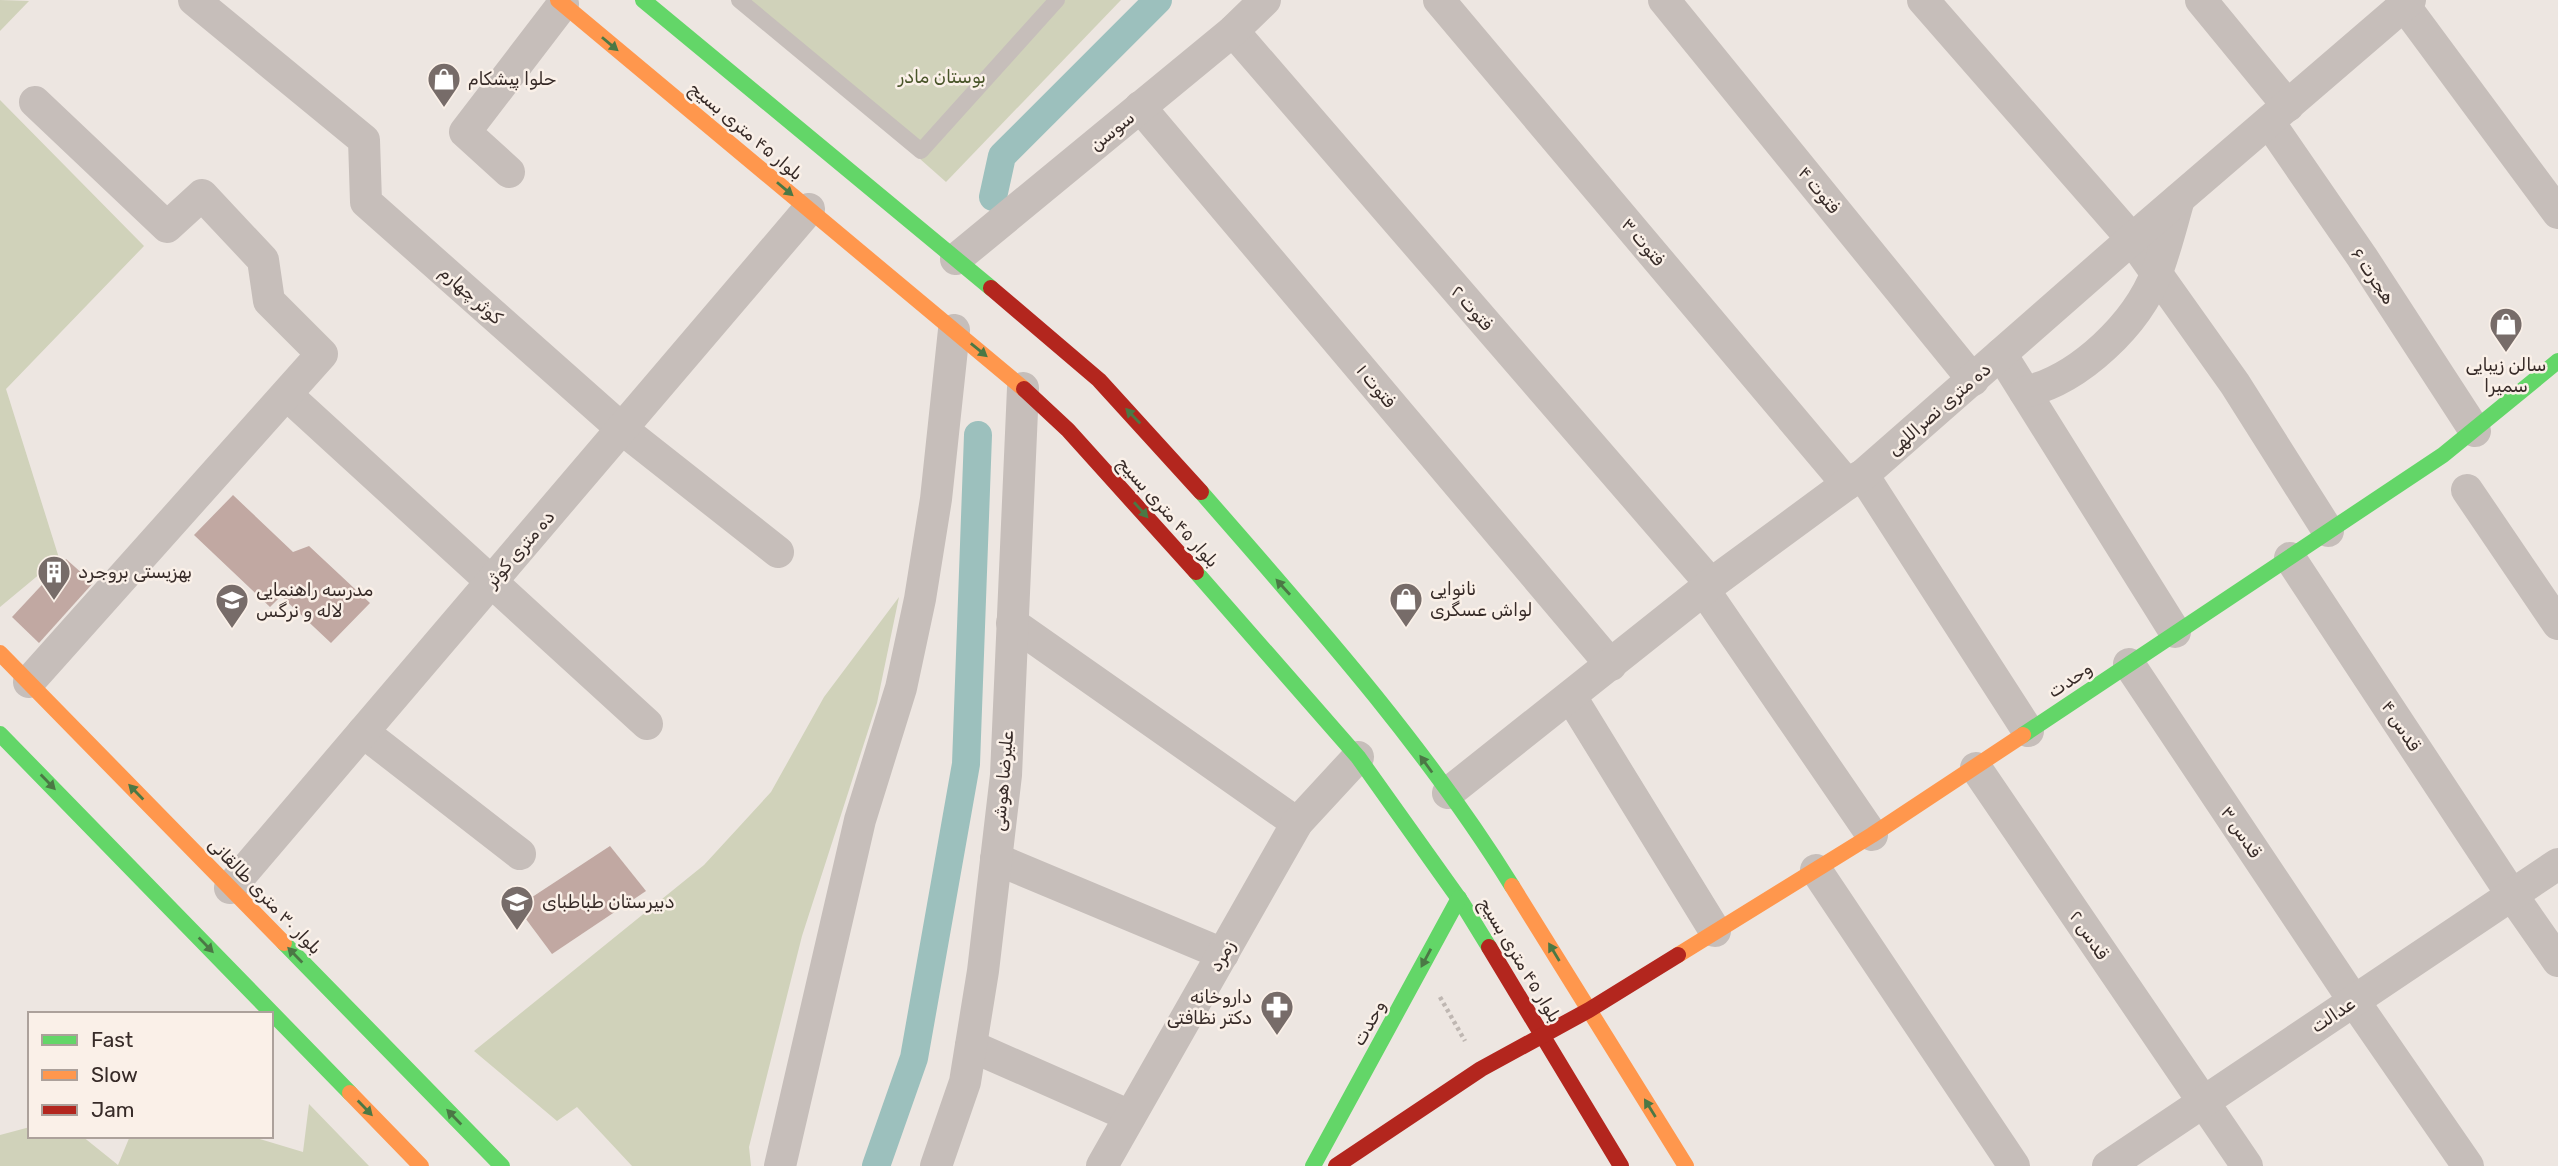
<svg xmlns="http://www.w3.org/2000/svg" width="2558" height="1166" viewBox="0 0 2558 1166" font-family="Rubik,Vazirmatn,sans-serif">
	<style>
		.green { fill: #d0d2ba }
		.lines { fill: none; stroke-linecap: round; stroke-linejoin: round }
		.canal { stroke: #9cc0bd; stroke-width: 28 }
		.building { fill: #c1a8a2 }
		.path { stroke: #bfb7b2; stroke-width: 4.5; stroke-dasharray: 3.5 3.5; stroke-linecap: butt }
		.lane { stroke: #c6beba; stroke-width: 16 }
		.street { stroke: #c6beba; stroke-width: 32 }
		.fast { stroke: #63d668; stroke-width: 16 }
		.slow { stroke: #ff974d; stroke-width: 16 }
		.jam { stroke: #b3261e; stroke-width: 16 }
		.oneway { fill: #4b7845 }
		.labels { text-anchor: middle; stroke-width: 5; stroke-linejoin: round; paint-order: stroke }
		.park-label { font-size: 18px; fill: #4a562b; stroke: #faf0e8 }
		.poi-label { font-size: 18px; fill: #372b28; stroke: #faf0e8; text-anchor: start }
		.street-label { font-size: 18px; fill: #372b28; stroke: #faf0e8 }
	</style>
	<rect width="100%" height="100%" fill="#ede6e1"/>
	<g class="green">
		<polygon points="0,0 29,1 0,31"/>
		<polygon points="741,0 1121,0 946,182"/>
		<polygon points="0,100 144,246 6,389 59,558 0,607"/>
		<polygon points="899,597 877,703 802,936 749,1147 751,1166 632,1166 577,1107 557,1121 474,1051 704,865 771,792 824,697"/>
		<polygon points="309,1104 369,1166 0,1166 0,1135 30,1127 30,1136 82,1136 118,1165 130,1136 250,1136 303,1152"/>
	</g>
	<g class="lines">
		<g class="canal">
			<polyline points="993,197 1002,156 1158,0"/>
			<polyline points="876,1166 914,1058 966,764 978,435"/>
		</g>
	</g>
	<g class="building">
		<polygon points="233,495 293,552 309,546 370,603 331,643 281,596 270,607 194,535"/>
		<polygon points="66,559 93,583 39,643 12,617"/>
		<polygon points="610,846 646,891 552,954 517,907"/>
	</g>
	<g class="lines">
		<polyline class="path" points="1440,997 1465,1041"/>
		<polyline class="lane" points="739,0 921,151 1057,0"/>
		<g class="street">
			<polyline points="194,0 364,140 366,202 622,429 778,552"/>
			<polyline points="1439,0 1847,484"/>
			<polyline points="1664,0 1973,380"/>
			<polyline points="1923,0 2132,239 2235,384 2328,531"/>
			<polyline points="2201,0 2288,106"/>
			<polyline points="2404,5 2558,213"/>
			<polyline points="1233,31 1711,584"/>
			<polyline points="1140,107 1611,665"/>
			<polyline points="2269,122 2362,257 2475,431"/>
			<polyline points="509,172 465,132 563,4"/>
			<polyline points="956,259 1233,31 1265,0"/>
			<polyline points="2001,354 2175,632"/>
			<path d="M2025,392C2080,379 2137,324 2157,272C2166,248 2172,223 2179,199"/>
			<polyline points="287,395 647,724"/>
			<polyline points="1863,475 2028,731"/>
			<polyline points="2467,490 2558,624"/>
			<polyline points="2290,558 2512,895 2558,961"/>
			<polyline points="1704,590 1872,835"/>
			<polyline points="1012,623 1297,823"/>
			<polyline points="2129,664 2354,1001 2468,1166"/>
			<polyline points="29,682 322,354 269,301 263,260 202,195 167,227 35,102"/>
			<polyline points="1571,697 1715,931"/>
			<polyline points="363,732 520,854"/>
			<polyline points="1976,768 2247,1166"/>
			<polyline points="1448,793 1711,584 1847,484 1863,475 2132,239 2410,0"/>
			<polyline points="996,859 1223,954"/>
			<polyline points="1816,870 2014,1166"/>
			<polyline points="230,888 809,209"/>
			<polyline points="971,1046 1130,1116"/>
			<polyline points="780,1166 860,820 901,688 920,599 936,499 954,330"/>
			<polyline points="936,1166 965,1082 983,971 1006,775 1023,388"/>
			<polyline points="1102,1166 1297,823 1358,757"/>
			<polyline points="2108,1166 2558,864"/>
		</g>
		<g class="fast">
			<polyline points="643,0 991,288"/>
			<path d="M1201,492C1311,618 1424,744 1512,886"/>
			<polyline points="1196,572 1358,757 1462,903 1489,947"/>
			<polyline points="0,734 350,1093"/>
			<polyline points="2023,735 2443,455 2558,361"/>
			<polyline points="284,943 502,1166"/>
			<polyline points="1313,1166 1459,898"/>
		</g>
		<g class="slow">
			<polyline points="558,0 1024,389"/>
			<polyline points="0,653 284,943"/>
			<polyline points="1512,886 1686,1166"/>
			<polyline points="1678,955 1872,835 2023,735"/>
			<polyline points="350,1093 421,1166"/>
		</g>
		<g class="jam">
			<polyline points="991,288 1099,380 1201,492"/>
			<polyline points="1024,389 1068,430 1196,572"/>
			<polyline points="1489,947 1621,1166"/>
			<polyline points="1336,1166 1481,1069 1589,1010 1678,955"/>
		</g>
	</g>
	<defs><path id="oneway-solid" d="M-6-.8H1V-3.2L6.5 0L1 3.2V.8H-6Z" transform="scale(1.75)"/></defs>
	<g class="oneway">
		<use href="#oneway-solid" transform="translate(610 44) rotate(40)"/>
		<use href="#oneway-solid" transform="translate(785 189) rotate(40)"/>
		<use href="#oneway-solid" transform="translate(979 350) rotate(39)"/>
		<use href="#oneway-solid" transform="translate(1133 416) rotate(-134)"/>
		<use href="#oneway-solid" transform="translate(1141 510) rotate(48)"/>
		<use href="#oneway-solid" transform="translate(1283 587) rotate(-132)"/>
		<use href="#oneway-solid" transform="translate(1426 764) rotate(-126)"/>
		<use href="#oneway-solid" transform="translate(48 782) rotate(46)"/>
		<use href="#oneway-solid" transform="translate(136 792) rotate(-134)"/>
		<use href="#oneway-solid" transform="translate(206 945) rotate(46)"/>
		<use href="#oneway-solid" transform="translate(1554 952) rotate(-121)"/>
		<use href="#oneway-solid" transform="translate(295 955) rotate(-134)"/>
		<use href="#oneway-solid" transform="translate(1426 958) rotate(118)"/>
		<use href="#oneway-solid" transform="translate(365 1108) rotate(46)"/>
		<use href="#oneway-solid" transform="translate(1650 1108) rotate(-122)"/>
		<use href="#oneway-solid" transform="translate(454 1117) rotate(-134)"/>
	</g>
	<defs>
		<symbol id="shop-pin" viewBox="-11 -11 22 30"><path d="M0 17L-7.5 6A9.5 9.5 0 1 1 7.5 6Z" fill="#776c69" stroke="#faf0e8"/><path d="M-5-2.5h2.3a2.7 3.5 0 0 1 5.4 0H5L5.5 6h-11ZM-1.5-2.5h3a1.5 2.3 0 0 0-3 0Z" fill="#fff"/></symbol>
		<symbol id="building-pin" viewBox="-11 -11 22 30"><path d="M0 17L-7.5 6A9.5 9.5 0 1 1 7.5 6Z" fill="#776c69" stroke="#faf0e8"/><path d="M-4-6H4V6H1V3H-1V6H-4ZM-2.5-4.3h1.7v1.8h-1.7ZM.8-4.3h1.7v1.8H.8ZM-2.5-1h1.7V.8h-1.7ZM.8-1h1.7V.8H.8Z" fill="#fff"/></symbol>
		<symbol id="school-pin" viewBox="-11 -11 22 30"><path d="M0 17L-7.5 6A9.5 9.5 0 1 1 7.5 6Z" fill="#776c69" stroke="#faf0e8"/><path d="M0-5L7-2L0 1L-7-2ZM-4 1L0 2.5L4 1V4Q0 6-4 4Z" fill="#fff"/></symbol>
		<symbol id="pharmacy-pin" viewBox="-11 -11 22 30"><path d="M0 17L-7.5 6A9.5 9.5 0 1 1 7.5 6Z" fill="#776c69" stroke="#faf0e8"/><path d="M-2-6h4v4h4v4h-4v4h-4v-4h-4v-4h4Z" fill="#fff"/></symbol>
	</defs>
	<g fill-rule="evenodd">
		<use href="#shop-pin" x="425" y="60" width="38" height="52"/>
		<use href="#shop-pin" x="2487" y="305" width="38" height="52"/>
		<use href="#building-pin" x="35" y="553" width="38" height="52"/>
		<use href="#shop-pin" x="1387" y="580" width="38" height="52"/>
		<use href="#school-pin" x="213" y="581" width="38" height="52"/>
		<use href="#school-pin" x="498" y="883" width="38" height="52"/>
		<use href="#pharmacy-pin" x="1258" y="988" width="38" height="52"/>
	</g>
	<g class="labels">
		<g class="park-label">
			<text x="942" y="83">بوستان مادر</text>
		</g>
		<g class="poi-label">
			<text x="468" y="85">حلوا پیشکام</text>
			<text x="2506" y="371" text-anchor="middle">سالن زیبایی<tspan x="2506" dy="21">سمیرا</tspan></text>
			<text x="78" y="578">بهزیستی بروجرد</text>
			<text x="1430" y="595">نانوایی<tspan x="1430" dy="21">لواش عسگری</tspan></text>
			<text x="256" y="596">مدرسه راهنمایی<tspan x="256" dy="21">لاله و نرگس</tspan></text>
			<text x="542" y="908">دبیرستان طباطبای</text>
			<text x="1252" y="1003" text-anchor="end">داروخانه<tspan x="1252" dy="21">دکتر نظافتی</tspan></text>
		</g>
		<g class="street-label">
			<text transform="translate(746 131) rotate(40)" y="6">بلوار ۴۵ متری بسیج</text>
			<text transform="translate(1112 131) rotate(-39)" y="6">سوسن</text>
			<text transform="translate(1819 190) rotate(51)" y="6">فتوت ۴</text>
			<text transform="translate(1643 242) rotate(50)" y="6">فتوت ۳</text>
			<text transform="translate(2373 276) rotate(56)" y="6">هجرت ۶</text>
			<text transform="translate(471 295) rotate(42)" y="6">کوثر چهارم</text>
			<text transform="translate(1472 308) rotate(49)" y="6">فتوت ۲</text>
			<text transform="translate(1376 386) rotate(50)" y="6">فتوت ۱</text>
			<text transform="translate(1939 409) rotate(-41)" y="6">ده متری نصراللهی</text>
			<text transform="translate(1168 512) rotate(48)" y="6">بلوار ۴۵ متری بسیج</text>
			<text transform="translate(520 549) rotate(-49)" y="6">ده متری کوثر</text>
			<text transform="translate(2070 680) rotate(-34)" y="6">وحدت</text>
			<text transform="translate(2401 726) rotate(57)" y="6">قدس ۴</text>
			<text transform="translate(1003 781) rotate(-85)" y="6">علیرضا هوشی</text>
			<text transform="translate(2241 832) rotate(56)" y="6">قدس ۳</text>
			<text transform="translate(265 896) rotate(46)" y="6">بلوار ۳۰ متری طالقانی</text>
			<text transform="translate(2089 935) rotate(56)" y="6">قدس ۲</text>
			<text transform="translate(1222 956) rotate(-60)" y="6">زمرد</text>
			<text transform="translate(1520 960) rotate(59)" y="6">بلوار ۴۵ متری بسیج</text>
			<text transform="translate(2333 1015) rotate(-34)" y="6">عدالت</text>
			<text transform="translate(1369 1023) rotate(-61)" y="6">وحدت</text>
		</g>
	</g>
	<rect x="28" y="1012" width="245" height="126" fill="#faf0e8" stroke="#aca19b" stroke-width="2"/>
	<rect x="42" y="1035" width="35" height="10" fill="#63d668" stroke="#aca19b" stroke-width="2"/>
	<text x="91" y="1047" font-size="21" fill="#372b28">Fast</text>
	<rect x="42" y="1070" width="35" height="10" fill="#ff974d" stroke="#aca19b" stroke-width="2"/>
	<text x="91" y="1082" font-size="21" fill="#372b28">Slow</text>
	<rect x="42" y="1105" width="35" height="10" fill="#b3261e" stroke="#aca19b" stroke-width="2"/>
	<text x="91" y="1117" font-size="21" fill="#372b28">Jam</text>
</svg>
